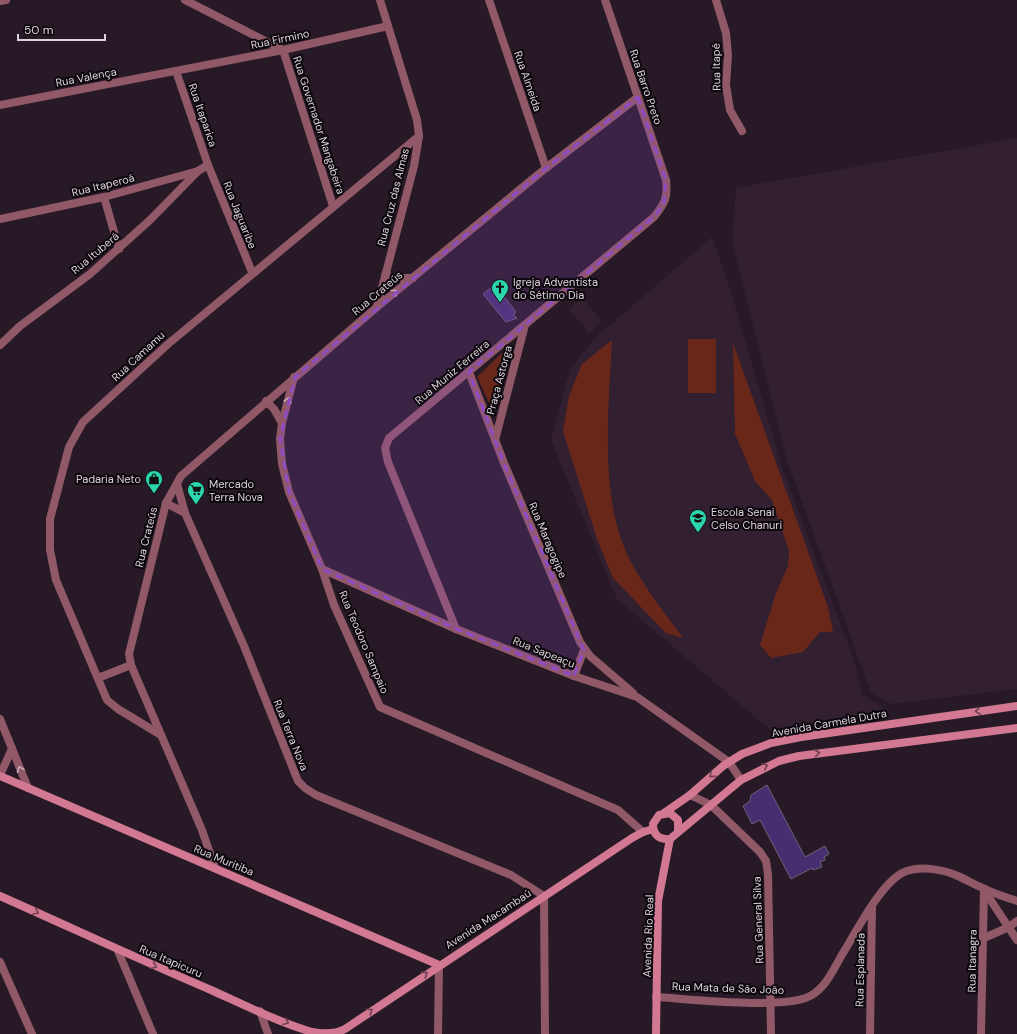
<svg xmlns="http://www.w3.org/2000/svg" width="1017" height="1034" viewBox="0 0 1017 1034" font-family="'DM Sans',sans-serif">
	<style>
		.built { fill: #321f30 }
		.green { fill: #69271a }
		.building { fill: #472e70; stroke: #696477 }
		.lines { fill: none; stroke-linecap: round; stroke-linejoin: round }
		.street { stroke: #915868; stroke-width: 8 }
		.secondary { stroke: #d27893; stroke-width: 8 }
		.oneway { stroke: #c6adb8 }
		.oneway2 { stroke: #6f4050 }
		.marked { fill: #8e4dc5; fill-opacity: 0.2; stroke: #8e4dc5; stroke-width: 3; stroke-dasharray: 8 5; stroke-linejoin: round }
		.labels { text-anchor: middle; stroke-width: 4; stroke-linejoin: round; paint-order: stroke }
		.street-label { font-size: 11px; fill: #dcd2db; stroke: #0c070c }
		.poi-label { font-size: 11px; fill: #dcd2db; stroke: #0c070c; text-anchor: start }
	</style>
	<rect width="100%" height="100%" fill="#271a26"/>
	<g class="built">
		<polygon points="1017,138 1017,689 892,704 871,693 786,458 732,241 736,188"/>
		<polygon points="712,237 731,292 782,467 853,658 863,695 885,709 772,731 617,599 551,440 570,369 595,338"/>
		<polygon points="582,297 602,322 589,333 569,309"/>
	</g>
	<g class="green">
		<rect x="688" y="339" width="28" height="54"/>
		<path d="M612,340C609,402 600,488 624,547C636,577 664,612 683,638L666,633L613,578L597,539L563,431L569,396L582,364Z"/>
		<polygon points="733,343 828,607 833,632 820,632 803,652 771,658 760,645 776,593 788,566 789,551 772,500 755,481 735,434"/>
		<polygon points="511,344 493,411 477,377"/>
	</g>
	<g class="building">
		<polygon points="495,285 516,312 513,315 517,318 506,322 483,294"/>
		<polygon points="767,785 805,857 825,846 829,854 824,857 825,860 820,862 822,867 813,870 812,868 791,879 760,820 752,824 743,806 750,801 751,795"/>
	</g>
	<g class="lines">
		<g class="street">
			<polyline points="185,0 283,50 333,206"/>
			<polyline points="489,0 546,168"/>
			<polyline points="716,0 726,33 728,55 726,85 730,110 742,131"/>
			<polyline points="0,1 6,0"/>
			<polyline points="176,71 208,165 252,272"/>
			<polyline points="0,105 283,50 388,26"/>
			<polyline points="104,197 119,249"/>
			<polyline points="0,219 104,197 198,171 208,165"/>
			<polyline points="385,275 395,278 413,278"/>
			<polyline points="377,307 414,166 419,136 417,120 380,0"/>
			<polyline points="0,345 20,326 90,274 150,220 198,171"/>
			<polyline points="469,372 504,463 580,642 590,656 633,693"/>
			<polyline points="294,377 282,423 280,439 282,464 289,492 322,569 334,605 380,707 618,810 643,832"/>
			<polyline points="266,401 274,409 282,423"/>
			<polyline points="495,440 525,325"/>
			<polyline points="177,484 185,513 244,646 298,781 305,788 316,795 511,875 544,896 545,1034"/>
			<polyline points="166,503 185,513"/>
			<polyline points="322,569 456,629 574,676 637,697 729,762 741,780"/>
			<path d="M456,629L388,462L385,448L389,438L654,217C665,203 668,198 666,180L605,0"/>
			<polyline points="574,676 584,650"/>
			<polyline points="98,678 131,665"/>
			<polyline points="0,719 28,788"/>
			<polyline points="161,735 118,709 107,700 56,580 50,550 50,519 69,447 83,422 168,344 419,136"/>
			<polyline points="0,775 12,749"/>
			<polyline points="690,795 711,805 760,852 766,861 768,874 771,1034"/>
			<polyline points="215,868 202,830 131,665 129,654 166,503 181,476 377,307 546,168 638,97"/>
			<polyline points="984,890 1017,940"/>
			<polyline points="984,938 1009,927 1017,921"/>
			<polyline points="118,951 153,1034"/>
			<polyline points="0,962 32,1034"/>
			<path d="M656,997C690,999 784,1010 810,996C826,988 834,968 843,953C856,932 880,885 902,873C919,865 942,869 958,876C967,880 975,885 983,888C994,894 1006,897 1017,901"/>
			<polyline points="260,1011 268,1034"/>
			<polyline points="438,1034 439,965"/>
			<polyline points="870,1034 872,907"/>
			<polyline points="981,1034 984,889"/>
		</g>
		<g class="secondary">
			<polyline points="0,776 439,965"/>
			<polyline points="664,813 690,795 723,766 742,754 771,743 801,737 1017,706"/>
			<path d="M678,831V820L670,813L659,815L653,824C653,835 659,840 670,839L741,780L779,761L799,756L1017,728"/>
			<path d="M0,896C70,927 140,960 211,990C244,1005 278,1022 312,1032C323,1034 335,1034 345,1029L632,838L643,832L653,829"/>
			<polyline points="656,1034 658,901 670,839"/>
		</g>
	</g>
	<defs><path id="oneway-chevron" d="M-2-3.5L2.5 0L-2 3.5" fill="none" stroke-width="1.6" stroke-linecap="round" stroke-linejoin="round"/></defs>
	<g class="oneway">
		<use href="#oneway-chevron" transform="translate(395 292) rotate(-38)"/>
		<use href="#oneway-chevron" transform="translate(288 400) rotate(-75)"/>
		<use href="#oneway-chevron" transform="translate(20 769) rotate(-112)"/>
	</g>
	<g class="oneway2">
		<use href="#oneway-chevron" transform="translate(978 711) rotate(172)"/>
		<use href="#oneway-chevron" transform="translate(817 753) rotate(-7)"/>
		<use href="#oneway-chevron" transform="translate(765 766) rotate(-25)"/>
		<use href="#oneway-chevron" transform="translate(712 775) rotate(138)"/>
		<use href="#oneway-chevron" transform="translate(36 912) rotate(25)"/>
		<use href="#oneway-chevron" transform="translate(154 966) rotate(23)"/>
		<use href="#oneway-chevron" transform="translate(425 974) rotate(-33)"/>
		<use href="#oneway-chevron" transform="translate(370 1011) rotate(-34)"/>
		<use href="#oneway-chevron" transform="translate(286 1022) rotate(21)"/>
	</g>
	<path class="marked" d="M638,97L666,180L664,204L654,217L469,372L504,463L584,650L574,676L456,629L322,569L289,492L280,439L295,377L546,168Z"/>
	<defs>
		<symbol id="church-pin" viewBox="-11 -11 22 30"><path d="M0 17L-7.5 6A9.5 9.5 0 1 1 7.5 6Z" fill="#2cd5ab" stroke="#0c070c"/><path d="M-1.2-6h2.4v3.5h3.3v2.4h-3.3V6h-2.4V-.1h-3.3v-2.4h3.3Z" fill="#111"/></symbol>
		<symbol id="shop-pin" viewBox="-11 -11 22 30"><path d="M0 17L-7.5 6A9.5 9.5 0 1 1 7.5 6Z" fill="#2cd5ab" stroke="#0c070c"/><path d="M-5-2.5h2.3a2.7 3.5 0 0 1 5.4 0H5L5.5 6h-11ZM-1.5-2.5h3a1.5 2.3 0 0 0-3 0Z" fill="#111"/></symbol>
		<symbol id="supermarket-pin" viewBox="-11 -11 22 30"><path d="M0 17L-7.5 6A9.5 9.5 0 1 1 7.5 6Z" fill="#2cd5ab" stroke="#0c070c"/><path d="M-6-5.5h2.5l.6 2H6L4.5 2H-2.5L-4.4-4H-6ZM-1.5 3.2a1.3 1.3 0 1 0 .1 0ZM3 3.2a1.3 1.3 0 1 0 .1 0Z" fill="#111"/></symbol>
		<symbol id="university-pin" viewBox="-11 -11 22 30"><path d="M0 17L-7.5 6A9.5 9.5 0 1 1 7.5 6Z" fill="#2cd5ab" stroke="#0c070c"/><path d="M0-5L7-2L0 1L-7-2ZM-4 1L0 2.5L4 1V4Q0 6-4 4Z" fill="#111"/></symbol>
	</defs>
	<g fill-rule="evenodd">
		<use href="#church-pin" x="490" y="278" width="20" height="27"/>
		<use href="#shop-pin" x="144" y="469" width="20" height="27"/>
		<use href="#supermarket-pin" x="186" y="480" width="20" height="27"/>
		<use href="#university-pin" x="688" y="508" width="20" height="27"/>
	</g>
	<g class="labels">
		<g class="street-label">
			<text transform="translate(280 39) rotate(-12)" y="4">Rua Firmino</text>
			<text transform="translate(716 67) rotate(-91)" y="4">Rua Itapé</text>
			<text transform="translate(86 77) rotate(-11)" y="4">Rua Valença</text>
			<text transform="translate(528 81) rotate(71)" y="4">Rua Almeida</text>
			<text transform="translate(646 87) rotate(71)" y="4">Rua Barro Preto</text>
			<text transform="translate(203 115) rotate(71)" y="4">Rua Itaparica</text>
			<text transform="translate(319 125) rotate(72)" y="4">Rua Governador Mangabeira</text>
			<text transform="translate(103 185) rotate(-14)" y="4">Rua Itaperoá</text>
			<text transform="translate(393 197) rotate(-76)" y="4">Rua Cruz das Almas</text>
			<text transform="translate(240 215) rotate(68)" y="4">Rua Jaguaribe</text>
			<text transform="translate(95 253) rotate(-40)" y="4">Rua Ituberá</text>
			<text transform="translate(377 293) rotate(-40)" y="4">Rua Crateús</text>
			<text transform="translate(138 356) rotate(-43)" y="4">Rua Camamu</text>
			<text transform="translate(452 372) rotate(-40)" y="4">Rua Muniz Ferreira</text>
			<text transform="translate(499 380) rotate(-75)" y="4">Praça Astorga</text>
			<text transform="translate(146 537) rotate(-76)" y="4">Rua Crateús</text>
			<text transform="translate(548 540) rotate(67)" y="4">Rua Maragogipe</text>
			<text transform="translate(364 642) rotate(67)" y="4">Rua Teodoro Sampaio</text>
			<text transform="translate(544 652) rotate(22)" y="4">Rua Sapeaçu</text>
			<text transform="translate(829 723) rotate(-10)" y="4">Avenida Carmela Dutra</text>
			<text transform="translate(291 735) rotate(68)" y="4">Rua Terra Nova</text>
			<text transform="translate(224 860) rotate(23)" y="4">Rua Muritiba</text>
			<text transform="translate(488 919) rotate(-33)" y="4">Avenida Macambaú</text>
			<text transform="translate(758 920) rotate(-92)" y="4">Rua General Silva</text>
			<text transform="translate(648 936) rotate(-88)" y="4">Avenida Rio Real</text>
			<text transform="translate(171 961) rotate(23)" y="4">Rua Itapicuru</text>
			<text transform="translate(972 961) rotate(-89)" y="4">Rua Itanagra</text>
			<text transform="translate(860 970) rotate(-89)" y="4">Rua Esplanada</text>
			<text transform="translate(728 988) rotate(2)" y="4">Rua Mata de São João</text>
		</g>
		<g class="poi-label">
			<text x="513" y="286">Igreja Adventista<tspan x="513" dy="13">do Sétimo Dia</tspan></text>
			<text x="141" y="483" text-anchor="end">Padaria Neto</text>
			<text x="209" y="488">Mercado<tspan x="209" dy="13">Terra Nova</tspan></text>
			<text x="711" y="516">Escola Senai<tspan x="711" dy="13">Celso Chanuri</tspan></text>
		</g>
	</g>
	<path d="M18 34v6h87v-6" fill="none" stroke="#dcd2db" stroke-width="2"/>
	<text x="24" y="34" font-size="12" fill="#dcd2db" stroke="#0c070c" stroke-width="3" paint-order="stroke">50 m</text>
</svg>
